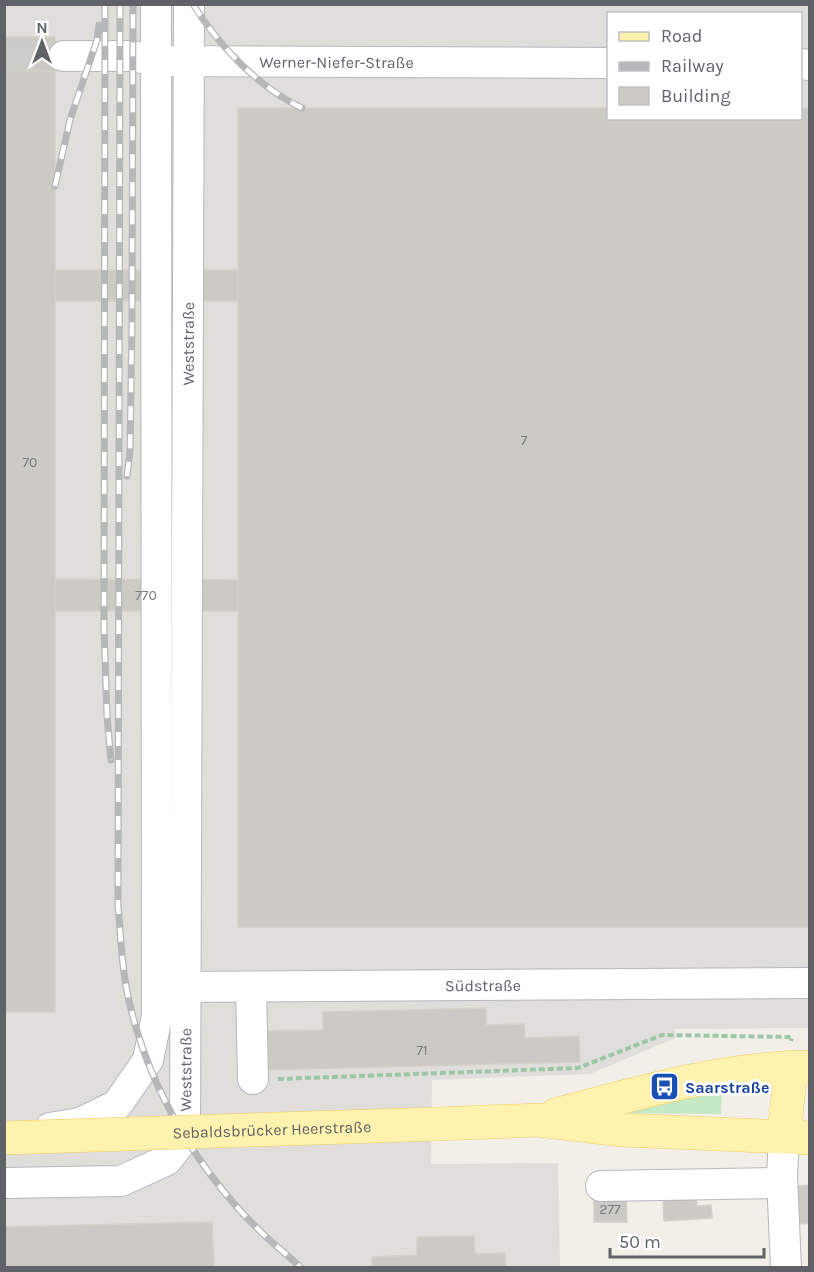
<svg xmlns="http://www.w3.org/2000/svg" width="814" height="1272" viewBox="0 0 814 1272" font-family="Karla,sans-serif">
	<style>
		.industrial { fill: #e0deda; fill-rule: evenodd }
		.green { fill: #c5e8c5 }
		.building { fill: #cccac5; stroke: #d6d1c6; stroke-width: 1.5 }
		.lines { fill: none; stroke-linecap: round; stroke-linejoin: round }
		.minor-tunnel { stroke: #ccccc8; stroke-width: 30; stroke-dasharray: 30 15; stroke-linecap: butt }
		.minor-casing { stroke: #b5b8bc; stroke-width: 32 }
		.major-casing { stroke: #f2c960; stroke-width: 34 }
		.path { stroke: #9cc7a9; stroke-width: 4; stroke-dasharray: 6 3; stroke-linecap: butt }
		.minor { stroke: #fff; stroke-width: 30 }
		.major { stroke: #fff2af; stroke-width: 33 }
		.rail-casing { stroke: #b6b7b8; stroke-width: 7 }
		.rail { stroke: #fff; stroke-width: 4.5; stroke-dasharray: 14; stroke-linecap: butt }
		.major-bridge-casing { stroke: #f2c960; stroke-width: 34; stroke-linecap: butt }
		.major-bridge { stroke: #fff2af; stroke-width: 33 }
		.labels { text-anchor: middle; stroke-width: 6; stroke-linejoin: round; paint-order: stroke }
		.number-label { font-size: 14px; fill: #7a7d7f }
		.street-label { font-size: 16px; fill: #5f6368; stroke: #fff }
		.transit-label { font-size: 16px; font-weight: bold; fill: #164399; stroke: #fff; text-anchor: start }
	</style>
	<rect width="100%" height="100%" fill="#f1efe8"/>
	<path class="industrial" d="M5,5H809V1028L675,1029V1038L590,1074L432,1080L431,1164L558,1163L560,1267L5,1268ZM608,14H800V118H608Z"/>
	<polygon class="green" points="722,1086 721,1114 628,1113"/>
	<g class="building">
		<rect x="4" y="37" width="51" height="34"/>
		<rect x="4" y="71" width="51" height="941"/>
		<polygon points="238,108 608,108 608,118 800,118 800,108 810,108 810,927 238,927"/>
		<rect x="55" y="270" width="183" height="31"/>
		<polygon points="55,579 238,580 238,611 55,611"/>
		<polygon points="486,1008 486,1025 524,1024 525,1038 579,1036 580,1062 264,1070 263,1031 323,1030 323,1012"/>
		<polygon points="810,1185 810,1223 799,1224 797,1186"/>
		<polygon points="696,1194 697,1206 711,1205 712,1218 664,1221 663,1196"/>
		<polygon points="626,1196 627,1222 594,1222 594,1197"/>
		<polygon points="212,1222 214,1268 4,1268 4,1227"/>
		<polygon points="474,1236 475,1254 505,1253 506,1268 372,1268 372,1257 417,1255 417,1237"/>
	</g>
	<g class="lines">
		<polyline class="minor-tunnel" points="4,56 64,56"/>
		<defs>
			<g id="minor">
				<path id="s1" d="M64,56H132L156,61L608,63"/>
				<polyline points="800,64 810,65"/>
				<path id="s2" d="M165,987L810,983"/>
				<polyline points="251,987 253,1079"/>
				<polyline points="50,1128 80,1123 117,1105 148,1060 157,1016 156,4"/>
				<polyline points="784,1135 782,1177 786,1268"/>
				<path id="s3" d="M4,1183L121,1181L167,1160L185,1137L189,4"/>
				<polyline points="601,1186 782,1183"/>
			</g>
			<g id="major">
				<path d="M555,1115C638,1093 723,1068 810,1067"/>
				<polyline points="435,1124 539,1120 623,1130 810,1138"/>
				<polyline points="784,1135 791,1067"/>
			</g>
		</defs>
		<use href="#minor" class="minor-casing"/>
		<use href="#major" class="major-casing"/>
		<polyline class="path" points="278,1079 578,1068 662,1035 792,1037 791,1041"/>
		<use href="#minor" class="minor"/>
		<use href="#major" class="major"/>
		<defs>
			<g id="rail">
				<polyline points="105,4 104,628 107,716 111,760"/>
				<path d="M120,4L118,905C121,939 122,975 131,1009C151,1091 199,1172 260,1231C273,1244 288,1255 301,1268"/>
				<path d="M193,4C218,45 258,87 302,108"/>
				<polyline points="55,186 70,120 97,40 99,25"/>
				<polyline points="127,476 130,451 132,325 133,4"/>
			</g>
		</defs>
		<use href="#rail" class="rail-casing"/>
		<use href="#rail" class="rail"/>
		<defs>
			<g id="major-bridge">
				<path id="s4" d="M4,1138L435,1124"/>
			</g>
		</defs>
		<use href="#major-bridge" class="major-bridge-casing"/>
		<use href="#major-bridge" class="major-bridge"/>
	</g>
	<defs>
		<symbol id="bus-square" viewBox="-11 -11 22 22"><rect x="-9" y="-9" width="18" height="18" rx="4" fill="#1a4fb4" stroke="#fff"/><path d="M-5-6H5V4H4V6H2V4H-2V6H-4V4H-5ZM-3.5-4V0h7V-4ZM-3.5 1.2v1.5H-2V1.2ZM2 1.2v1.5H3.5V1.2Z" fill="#fff"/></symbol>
	</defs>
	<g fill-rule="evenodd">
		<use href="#bus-square" x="648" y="1070" width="33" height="33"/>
	</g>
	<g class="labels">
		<g class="number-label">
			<text x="524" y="445">7</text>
			<text x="30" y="467">70</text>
			<text x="146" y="600">770</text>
			<text x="422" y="1055">71</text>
			<text x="610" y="1214">277</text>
		</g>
		<g class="street-label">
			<text dy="6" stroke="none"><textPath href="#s1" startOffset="273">Werner-Niefer-Straße</textPath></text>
			<text dy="6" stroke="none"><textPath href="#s3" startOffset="990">Weststraße</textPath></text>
			<text dy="6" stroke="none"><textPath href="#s2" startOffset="318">Südstraße</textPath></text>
			<text dy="6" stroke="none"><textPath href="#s3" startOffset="264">Weststraße</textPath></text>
			<text dy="6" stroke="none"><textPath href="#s4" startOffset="268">Sebaldsbrücker Heerstraße</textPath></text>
		</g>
		<g class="transit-label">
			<text x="685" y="1093">Saarstraße</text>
		</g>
	</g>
	<rect width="814" height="1272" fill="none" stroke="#5f6368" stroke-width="12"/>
	<rect x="607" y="12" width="195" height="108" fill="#ffffff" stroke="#bfc1c3" stroke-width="1.5"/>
	<rect x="619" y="32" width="30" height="9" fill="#fff2af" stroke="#bfc1c3" stroke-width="1.5"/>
	<text x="661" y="42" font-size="18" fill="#5f6368">Road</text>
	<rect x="619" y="62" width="30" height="9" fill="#b6b7b8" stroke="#bfc1c3" stroke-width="1.5"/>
	<text x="661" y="72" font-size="18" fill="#5f6368">Railway</text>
	<rect x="619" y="87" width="30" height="18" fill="#cccac5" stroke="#bfc1c3" stroke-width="1.5"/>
	<text x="661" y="102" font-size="18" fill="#5f6368">Building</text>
	<g transform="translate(42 42)" stroke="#ffffff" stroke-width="4.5" paint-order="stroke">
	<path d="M0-4.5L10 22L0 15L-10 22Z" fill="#5f6368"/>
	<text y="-9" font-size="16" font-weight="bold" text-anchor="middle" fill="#5f6368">N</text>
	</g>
	<path d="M610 1248v9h154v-9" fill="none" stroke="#5f6368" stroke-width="3"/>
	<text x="619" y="1248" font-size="18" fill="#5f6368" stroke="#ffffff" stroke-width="4.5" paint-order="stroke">50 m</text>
</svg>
